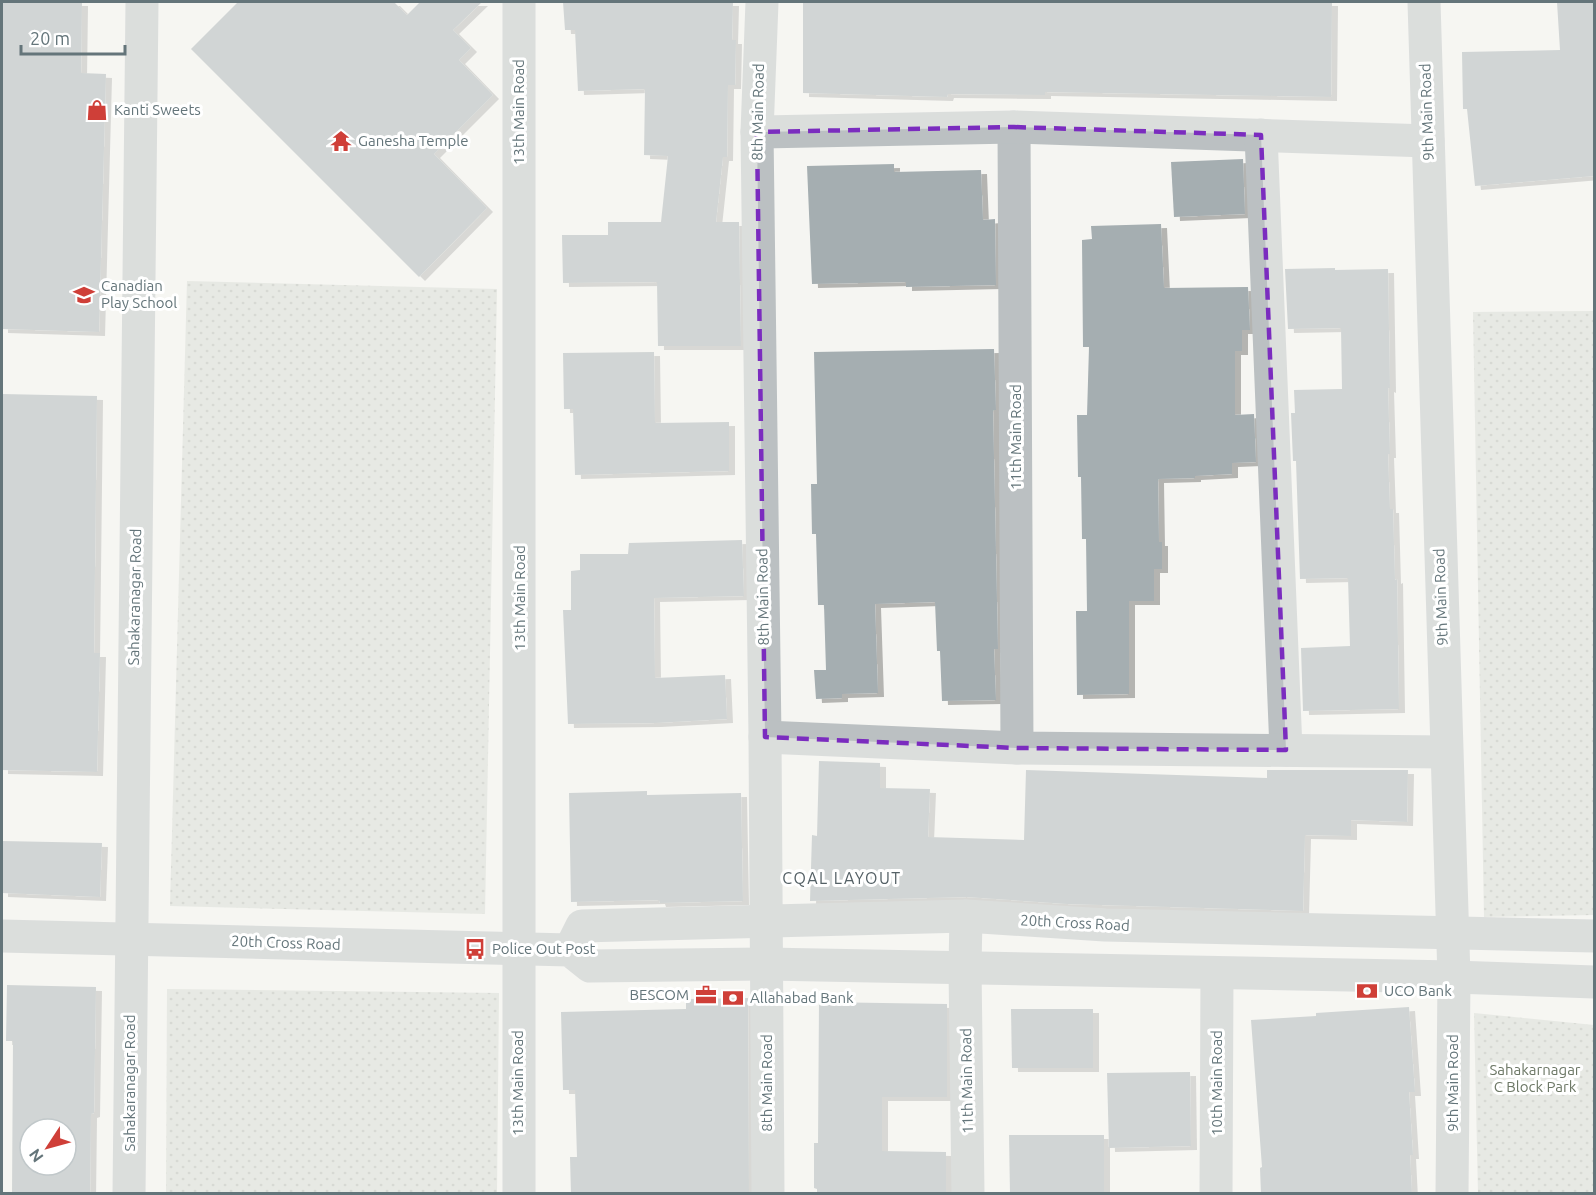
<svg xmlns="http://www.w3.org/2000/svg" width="1596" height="1195" viewBox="0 0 1596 1195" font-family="Ubuntu,sans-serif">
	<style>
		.park { fill: url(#park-dots) }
		.building { fill: #a5aeb1; fill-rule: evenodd; filter: url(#shadow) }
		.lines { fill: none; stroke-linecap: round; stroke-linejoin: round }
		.minor { stroke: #bbc0c2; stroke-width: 33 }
		.marked { fill: none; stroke: #7b2cbf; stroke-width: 4.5; stroke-dasharray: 12 8; stroke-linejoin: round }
		.labels { text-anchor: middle; stroke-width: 6; stroke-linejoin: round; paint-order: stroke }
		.poi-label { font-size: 15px; fill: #64757a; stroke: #fff; text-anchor: start }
		.street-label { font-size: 15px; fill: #64757a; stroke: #fff }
		.park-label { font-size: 15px; fill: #6d7866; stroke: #fff }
		.neighbourhood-label { font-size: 16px; letter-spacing: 1.5px; fill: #556166; stroke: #fff }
	</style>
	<defs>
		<pattern id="park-dots" width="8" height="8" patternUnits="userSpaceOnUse" patternTransform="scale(1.5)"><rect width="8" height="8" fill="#d6dad2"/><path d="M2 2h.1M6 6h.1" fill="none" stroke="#b1b5af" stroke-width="1.8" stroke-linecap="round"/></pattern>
		<filter id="shadow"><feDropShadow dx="6" dy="4" stdDeviation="0" flood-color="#0004"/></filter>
	</defs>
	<rect width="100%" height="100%" fill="#f5f5f2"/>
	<g class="park">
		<polygon points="187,281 497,289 485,914 170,906"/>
		<polygon points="1594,311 1594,915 1484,917 1473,312"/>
		<polygon points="167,989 499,993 497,1193 166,1193"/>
		<polygon points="1474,1013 1594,1025 1594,1193 1478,1193"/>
	</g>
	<g class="building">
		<polygon points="2,2 82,2 81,73 106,74 99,332 2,329"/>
		<polygon points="238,2 394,2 407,15 420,2 482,2 453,30 471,48 459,60 493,95 434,154 487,208 419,277 191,49"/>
		<polygon points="563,2 733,2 732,40 736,40 735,85 728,85 727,157 723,157 716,222 739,222 741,346 658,346 657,282 563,283 562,235 608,235 608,222 661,222 668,156 644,155 645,89 578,91 575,30 565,30"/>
		<polygon points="803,2 1332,2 1331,97 1045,92 1045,95 948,94 947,97 803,93"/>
		<polygon points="1557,2 1594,2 1594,176 1475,186 1467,109 1463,109 1462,52 1560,50"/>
		<polygon points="1243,159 1245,214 1174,217 1171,162"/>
		<polygon points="894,164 894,172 981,170 983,220 995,219 996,285 906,287 906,282 812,284 807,166"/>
		<polygon points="1161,224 1164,288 1248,287 1250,330 1242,330 1242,351 1235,351 1235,415 1254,414 1256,462 1232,463 1232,474 1195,476 1195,478 1158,479 1159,542 1162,542 1162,569 1154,569 1154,601 1129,601 1129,694 1077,695 1076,611 1087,611 1086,539 1082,539 1081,477 1078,477 1077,415 1087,415 1089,347 1083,347 1082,240 1092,239 1091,226"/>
		<polygon points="1335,268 1335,270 1388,269 1390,389 1388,388 1390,454 1388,454 1390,509 1393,509 1395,580 1397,579 1399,709 1303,711 1301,648 1350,646 1348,578 1300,579 1296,461 1293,461 1291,413 1295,413 1294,390 1342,389 1341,328 1288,329 1285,269"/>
		<polygon points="994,349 996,410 993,410 998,649 994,649 996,700 942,701 940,651 937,651 935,602 875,604 878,693 842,694 842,698 816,699 814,670 826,670 824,605 818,605 816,534 812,534 811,484 817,484 814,352"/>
		<polygon points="654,352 655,423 729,422 729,471 575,475 573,409 564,409 563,353"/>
		<polygon points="2,394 97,396 94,653 100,653 97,772 2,770"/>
		<polygon points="742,540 744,596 654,598 655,678 725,675 727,719 655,723 568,724 563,610 571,610 571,571 580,570 580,554 628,554 629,543"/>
		<polygon points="819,761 880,763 880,788 930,789 928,837 1024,840 1026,770 1267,778 1267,770 1408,770 1407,822 1351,820 1351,836 1305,835 1303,911 1067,904 967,897 810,901 812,835 817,836"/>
		<polygon points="647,791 647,795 741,793 743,901 660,903 659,900 571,902 569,793"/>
		<polygon points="2,841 102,843 100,897 2,893"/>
		<path d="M7,985L96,987L94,1113L91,1114L90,1194H12L13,1041H6ZM30,1129H66V1165H30Z"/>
		<polygon points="748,998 749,1194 571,1194 570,1157 577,1157 575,1090 563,1090 561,1012 686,1009 686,999"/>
		<polygon points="819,1002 947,1004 947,1097 882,1097 882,1151 946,1152 946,1194 817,1194 817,1189 814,1188 814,1143 818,1143"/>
		<polygon points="1409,1007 1415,1092 1409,1092 1413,1155 1410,1155 1412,1194 1261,1194 1260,1168 1262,1167 1251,1020 1316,1016 1316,1013"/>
		<polygon points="1011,1009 1093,1009 1093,1068 1012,1068"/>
		<polygon points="1190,1072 1191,1146 1109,1148 1107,1073"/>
		<polygon points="1009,1135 1104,1135 1104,1194 1010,1194"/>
	</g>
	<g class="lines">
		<g class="minor">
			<polyline points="762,2 757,132 765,737 768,1194"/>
			<polyline points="1424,2 1454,977 1452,1194"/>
			<polyline points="1014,127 1017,748"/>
			<polyline points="757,132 1014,127 1428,141"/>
			<polyline points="1261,135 1286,750"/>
			<polyline points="765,737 1017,748 1446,752"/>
			<polyline points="966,916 965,968 968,1194"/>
			<polyline points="2,936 570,950 590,966 766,964 1454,977 1594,982"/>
			<polyline points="570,950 582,926 966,916 1105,925 1594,936"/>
			<polyline points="129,1194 142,2"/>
			<polyline points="519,1194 519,2"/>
			<polyline points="1216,1194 1217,973"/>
		</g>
	</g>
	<path d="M0 0H1596V1195H0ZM1014,127L1261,135L1286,750L1017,748L765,737L757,132Z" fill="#f5f5f2" fill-opacity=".55" fill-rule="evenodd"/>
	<path class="marked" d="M1014,127L1261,135L1286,750L1017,748L765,737L757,132Z"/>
	<defs>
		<symbol id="shop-bare" viewBox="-9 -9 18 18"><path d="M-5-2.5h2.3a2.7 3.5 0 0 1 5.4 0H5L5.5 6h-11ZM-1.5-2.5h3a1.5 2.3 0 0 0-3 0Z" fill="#cf3f38" stroke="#fff" stroke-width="2.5" paint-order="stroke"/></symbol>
		<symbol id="temple-bare" viewBox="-9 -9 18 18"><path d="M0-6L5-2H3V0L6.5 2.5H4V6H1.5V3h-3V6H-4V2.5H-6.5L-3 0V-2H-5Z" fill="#cf3f38" stroke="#fff" stroke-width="2.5" paint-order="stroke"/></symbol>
		<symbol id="school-bare" viewBox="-9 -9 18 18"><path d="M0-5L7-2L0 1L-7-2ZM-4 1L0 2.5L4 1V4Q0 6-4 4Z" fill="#cf3f38" stroke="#fff" stroke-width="2.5" paint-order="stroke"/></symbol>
		<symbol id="bus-bare" viewBox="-9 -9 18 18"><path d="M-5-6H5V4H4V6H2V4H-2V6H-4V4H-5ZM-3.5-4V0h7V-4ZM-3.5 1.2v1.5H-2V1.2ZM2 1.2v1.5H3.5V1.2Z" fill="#cf3f38" stroke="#fff" stroke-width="2.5" paint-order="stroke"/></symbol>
		<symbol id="bank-bare" viewBox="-9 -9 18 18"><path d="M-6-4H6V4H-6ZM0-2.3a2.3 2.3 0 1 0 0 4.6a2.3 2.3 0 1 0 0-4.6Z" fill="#cf3f38" stroke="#fff" stroke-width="2.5" paint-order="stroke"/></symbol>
		<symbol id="office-bare" viewBox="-9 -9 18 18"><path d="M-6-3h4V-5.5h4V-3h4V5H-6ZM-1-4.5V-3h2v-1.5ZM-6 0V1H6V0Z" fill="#cf3f38" stroke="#fff" stroke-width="2.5" paint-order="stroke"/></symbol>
	</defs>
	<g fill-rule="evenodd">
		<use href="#shop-bare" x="82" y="95" width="30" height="30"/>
		<use href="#temple-bare" x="326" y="126" width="30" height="30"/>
		<use href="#school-bare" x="69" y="280" width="30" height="30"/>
		<use href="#bus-bare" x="460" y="934" width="30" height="30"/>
		<use href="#bank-bare" x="1352" y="976" width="30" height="30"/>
		<use href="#office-bare" x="691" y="980" width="30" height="30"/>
		<use href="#bank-bare" x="718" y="983" width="30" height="30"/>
	</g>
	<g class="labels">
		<g class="poi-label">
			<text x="114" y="115">Kanti Sweets</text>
			<text x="358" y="146">Ganesha Temple</text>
			<text x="101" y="291">Canadian<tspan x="101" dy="17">Play School</tspan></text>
			<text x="492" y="954">Police Out Post</text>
			<text x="1384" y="996">UCO Bank</text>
			<text x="689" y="1000" text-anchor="end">BESCOM</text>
			<text x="750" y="1003">Allahabad Bank</text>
		</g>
		<g class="street-label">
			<text transform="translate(519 112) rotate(-90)" y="5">13th Main Road</text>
			<text transform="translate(758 112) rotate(-89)" y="5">8th Main Road</text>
			<text transform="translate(1427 112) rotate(-92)" y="5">9th Main Road</text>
			<text transform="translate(1016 437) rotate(-90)" y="5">11th Main Road</text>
			<text transform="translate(135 597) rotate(-89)" y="5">Sahakaranagar Road</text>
			<text transform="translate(763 597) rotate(-91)" y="5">8th Main Road</text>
			<text transform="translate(1441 597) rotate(-92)" y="5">9th Main Road</text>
			<text transform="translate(520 598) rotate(-90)" y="5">13th Main Road</text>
			<text transform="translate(1075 923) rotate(3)" y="5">20th Cross Road</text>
			<text transform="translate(286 943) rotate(2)" y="5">20th Cross Road</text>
			<text transform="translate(967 1081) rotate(-91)" y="5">11th Main Road</text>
			<text transform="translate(130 1083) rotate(-90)" y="5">Sahakaranagar Road</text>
			<text transform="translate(518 1083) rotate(-90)" y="5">13th Main Road</text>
			<text transform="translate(767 1083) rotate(-90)" y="5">8th Main Road</text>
			<text transform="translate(1217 1083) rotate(-90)" y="5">10th Main Road</text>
			<text transform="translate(1453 1083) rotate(-90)" y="5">9th Main Road</text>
		</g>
		<g class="park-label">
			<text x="1535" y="1075">Sahakarnagar<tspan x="1535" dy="17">C Block Park</tspan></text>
		</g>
		<g class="neighbourhood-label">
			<text x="842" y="884">CQAL LAYOUT</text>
		</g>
	</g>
	<rect width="1596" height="1195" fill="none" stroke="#64757a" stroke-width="6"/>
	<g transform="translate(48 1147) rotate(234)"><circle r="28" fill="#ffffff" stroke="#c1c8ca" stroke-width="1.5"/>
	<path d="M0-4.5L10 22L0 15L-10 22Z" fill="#cf3f38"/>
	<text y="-9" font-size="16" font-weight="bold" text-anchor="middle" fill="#64757a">N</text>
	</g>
	<path d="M21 45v9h104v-9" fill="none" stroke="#64757a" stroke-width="3"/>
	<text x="30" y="45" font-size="18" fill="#64757a" stroke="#ffffff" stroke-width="4.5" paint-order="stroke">20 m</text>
</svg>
